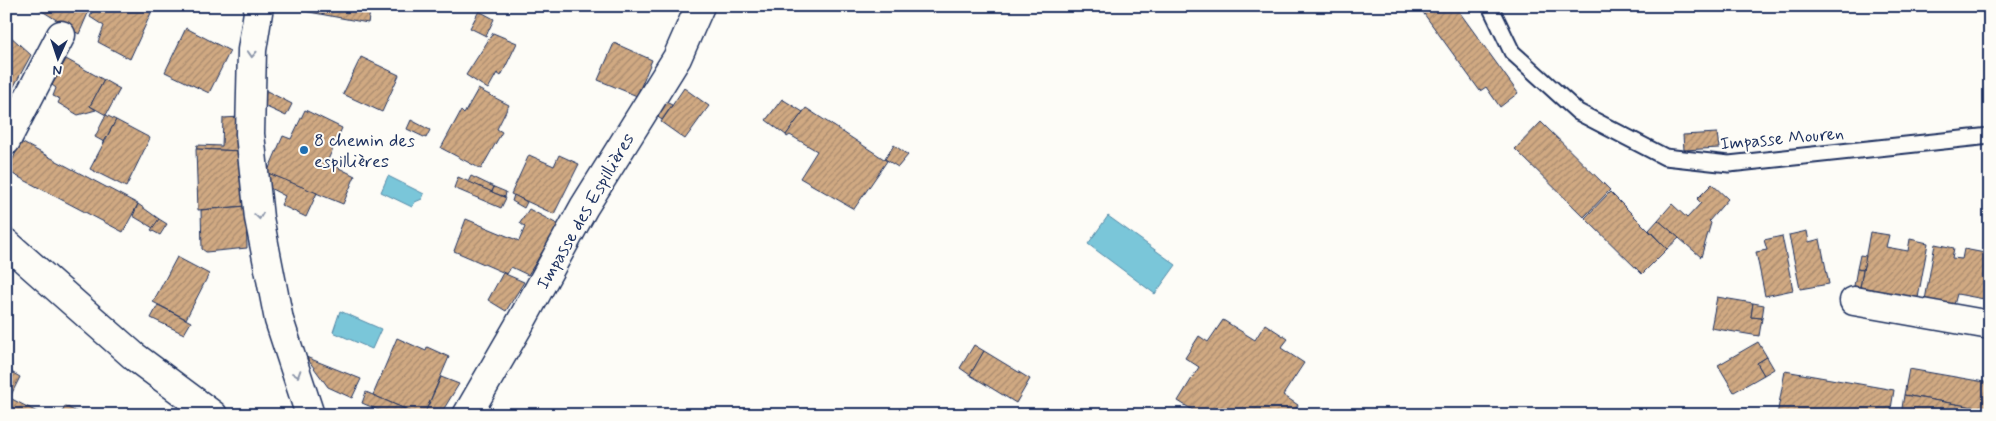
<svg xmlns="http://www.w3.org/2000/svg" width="1996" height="421" viewBox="0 0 1996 421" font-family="Mynerve,sans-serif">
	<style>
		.water { fill: #7ac6d9; stroke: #548aa8 }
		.building { fill: url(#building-hatch); stroke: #1b2f5e }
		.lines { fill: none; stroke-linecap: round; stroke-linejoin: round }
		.service-casing { stroke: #1b2f5e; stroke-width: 19 }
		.minor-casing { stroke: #1b2f5e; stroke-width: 31 }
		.tertiary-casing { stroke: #1b2f5e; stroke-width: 31 }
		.secondary-casing { stroke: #1b2f5e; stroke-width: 31 }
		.service { stroke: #fdfcf7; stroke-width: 15 }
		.minor { stroke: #fdfcf7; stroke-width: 28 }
		.tertiary { stroke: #fdfcf7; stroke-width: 28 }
		.secondary { stroke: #fdfcf7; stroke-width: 28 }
		.oneway { stroke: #8c96aa }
		.poi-dot { fill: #1f6fb2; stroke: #fdfcf7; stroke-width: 2 }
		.labels { text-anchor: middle; stroke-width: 4; stroke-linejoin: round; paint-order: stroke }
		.street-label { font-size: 18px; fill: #1b2f5e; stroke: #fdfcf7 }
		.poi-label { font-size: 18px; fill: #1b2f5e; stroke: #fdfcf7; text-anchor: start }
	</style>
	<defs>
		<pattern id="building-hatch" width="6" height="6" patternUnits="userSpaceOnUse" patternTransform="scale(1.25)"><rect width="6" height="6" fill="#d0a982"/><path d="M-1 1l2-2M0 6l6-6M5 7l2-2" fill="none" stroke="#a88a6e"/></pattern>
	</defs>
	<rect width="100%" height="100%" fill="#fdfcf7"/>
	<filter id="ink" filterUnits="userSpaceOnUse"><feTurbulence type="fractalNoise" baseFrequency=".02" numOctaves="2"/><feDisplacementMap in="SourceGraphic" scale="10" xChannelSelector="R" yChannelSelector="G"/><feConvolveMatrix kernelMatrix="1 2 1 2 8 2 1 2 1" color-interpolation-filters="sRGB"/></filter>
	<g filter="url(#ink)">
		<g class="water">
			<polygon points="388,176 424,194 422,199 415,202 412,207 381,192"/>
			<polygon points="1108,216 1176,265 1155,294 1088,244"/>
			<polygon points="340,311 381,329 372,349 333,332"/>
		</g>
		<g class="building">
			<polygon points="34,6 91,6 79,34"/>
			<polygon points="95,6 137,6 151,13 130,59 98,42 104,26 90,17"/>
			<polygon points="305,6 371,6 368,23 304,11"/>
			<polygon points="1420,6 1455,6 1518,93 1500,107 1486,87 1480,91 1419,7"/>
			<polygon points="479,11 494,19 486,36 470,28"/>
			<polygon points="186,28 230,51 209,93 165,72"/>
			<polygon points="493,33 517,43 501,76 497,73 488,89 466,75"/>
			<polygon points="8,34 31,55 6,101 6,38"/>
			<polygon points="614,43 652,60 637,96 598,80"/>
			<polygon points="361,57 399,75 382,112 343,94"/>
			<polygon points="66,59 104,80 90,106 96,110 78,115 58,103 60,99 53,96 56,88 52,85"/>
			<polygon points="104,80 120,89 106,115 90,106"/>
			<polygon points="684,88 709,106 685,139 661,122"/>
			<polygon points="478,89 509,105 497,129 502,132 481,169 441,148 461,111 464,114"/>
			<polygon points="265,90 292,104 286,116 260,104"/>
			<polygon points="782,99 803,112 786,135 766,120"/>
			<polygon points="664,101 672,105 662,120 655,115"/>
			<polygon points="806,108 887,161 854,209 800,178 817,151 790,135 787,137 786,135"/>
			<polygon points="305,110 342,128 327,162 355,176 343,204 267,173 283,136 291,139"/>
			<polygon points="106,115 116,120 104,142 95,137"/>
			<polygon points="241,117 242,151 196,149 197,145 222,146 223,118"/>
			<polygon points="116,120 150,138 126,187 90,169"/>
			<polygon points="411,120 430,130 426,138 407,129"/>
			<polygon points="1541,122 1610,190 1584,217 1515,149"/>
			<polygon points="1717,133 1719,148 1684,150 1683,135"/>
			<polygon points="21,142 138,204 123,232 7,171"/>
			<polygon points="894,145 908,155 898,167 885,159"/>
			<polygon points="196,149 242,151 246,206 198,210"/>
			<polygon points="529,155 554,166 559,155 579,164 554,214 511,194"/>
			<polygon points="263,171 317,193 306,217 281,205 285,196 264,185"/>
			<polygon points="471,176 494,187 492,192 468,182"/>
			<polygon points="458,177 506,198 501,208 454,188"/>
			<polygon points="1712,184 1728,199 1709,221 1711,223 1701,257 1658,220 1672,204 1687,218 1701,203 1697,199"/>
			<polygon points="494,187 506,192 505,197 492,192"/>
			<polygon points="1610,192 1667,249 1642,274 1585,218"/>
			<polygon points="514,195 527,202 524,208 512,201"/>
			<polygon points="138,204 159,219 153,228 133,216"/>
			<polygon points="246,206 247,248 206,252 202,249 201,210"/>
			<polygon points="529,209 559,225 528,275 511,267 507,274 454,251 466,219 519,241 525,227 520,223"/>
			<polygon points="159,219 167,224 160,235 151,230"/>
			<polygon points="1658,220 1679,238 1667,249 1649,230"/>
			<polygon points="1807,231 1809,242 1820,239 1829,284 1800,289 1789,235"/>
			<polygon points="1870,232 1889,235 1886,247 1908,251 1910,239 1928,243 1918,298 1860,287"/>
			<polygon points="1782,236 1793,290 1765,296 1756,252 1767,250 1764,240"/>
			<polygon points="1935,244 1954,248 1952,258 1962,259 1964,249 1990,254 1990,269 1984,299 1957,294 1954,305 1925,300"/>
			<polygon points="1860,255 1866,256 1863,270 1857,269"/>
			<polygon points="177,257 209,274 186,319 153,302"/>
			<polygon points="1857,269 1863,270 1860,287 1854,286"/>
			<polygon points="503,273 524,282 506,311 488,300"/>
			<polygon points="1717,297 1753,303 1751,317 1762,318 1759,336 1711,328"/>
			<polygon points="1753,303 1764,305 1762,318 1751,317"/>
			<polygon points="158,305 191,322 184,334 151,318"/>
			<polygon points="1223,320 1255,340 1265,324 1288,339 1281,348 1304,363 1283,395 1298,405 1293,415 1201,415 1178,401 1199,367 1185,358 1199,336 1208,342"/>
			<polygon points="397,338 426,351 427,347 449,357 424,415 412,412 373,395"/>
			<polygon points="1758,342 1767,357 1757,363 1764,375 1734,392 1718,365"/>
			<polygon points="974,345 984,351 970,375 960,368"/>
			<polygon points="984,351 1030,379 1016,403 970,375"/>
			<polygon points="306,357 361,379 352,398 328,387"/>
			<polygon points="1767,357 1774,369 1764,375 1757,363"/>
			<polygon points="6,369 20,377 10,397 6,395"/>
			<polygon points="1909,369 1990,383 1990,410 1904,395"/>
			<polygon points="1785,371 1894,390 1890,415 1777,415"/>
			<polygon points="441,377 459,384 440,415 424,415"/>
			<polygon points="366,392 373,395 412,412 410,415 390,415 362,403"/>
			<polygon points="1904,395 1990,410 1990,415 1901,415"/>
			<polygon points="6,396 43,415 6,415"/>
			<polygon points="65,406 83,415 61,415"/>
		</g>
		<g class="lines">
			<defs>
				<polyline id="service" points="1490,6 1512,52 1578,112 1665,157 1729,164 1990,136"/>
				<g id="minor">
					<polyline points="6,141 61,35"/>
					<polyline points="1854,301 1990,325"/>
					<polyline points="467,415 518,327 584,207 677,58 700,6"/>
				</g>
				<polyline id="tertiary" points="259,6 252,50 250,134 259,218 279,320 310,415"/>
				<polyline id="secondary" points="6,243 135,357 213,415"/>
			</defs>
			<use href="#service" class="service-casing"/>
			<use href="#minor" class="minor-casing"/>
			<use href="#tertiary" class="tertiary-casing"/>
			<use href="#secondary" class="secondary-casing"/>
			<use href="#service" class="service"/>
			<use href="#minor" class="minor"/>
			<use href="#tertiary" class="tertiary"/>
			<use href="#secondary" class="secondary"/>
		</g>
		<defs><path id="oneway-chevron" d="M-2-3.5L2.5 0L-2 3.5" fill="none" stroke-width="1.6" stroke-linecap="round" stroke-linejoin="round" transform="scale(1.25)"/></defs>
		<g class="oneway">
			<use href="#oneway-chevron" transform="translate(252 54) rotate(93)"/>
			<use href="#oneway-chevron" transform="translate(259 216) rotate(82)"/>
			<use href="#oneway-chevron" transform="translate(297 374) rotate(72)"/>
		</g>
	</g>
	<circle class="poi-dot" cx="304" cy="150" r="5"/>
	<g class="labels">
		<g class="street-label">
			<text transform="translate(1782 138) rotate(-5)" y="6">Impasse Mouren</text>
			<text transform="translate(585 211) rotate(-60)" y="6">Impasse des Espillières</text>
		</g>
		<g class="poi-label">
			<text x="314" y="146">8 chemin des<tspan x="314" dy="21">espillières</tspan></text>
		</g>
	</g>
	<rect width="1996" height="421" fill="none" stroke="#fdfcf7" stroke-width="25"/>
	<rect x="12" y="12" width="1971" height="396" fill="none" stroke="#1b2f5e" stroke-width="2" filter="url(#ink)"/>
	<g transform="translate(58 58) rotate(183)" stroke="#fdfcf7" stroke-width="4" paint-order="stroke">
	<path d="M0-4L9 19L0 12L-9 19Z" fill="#1b2f5e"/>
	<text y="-8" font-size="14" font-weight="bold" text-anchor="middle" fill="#1b2f5e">N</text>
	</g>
</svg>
